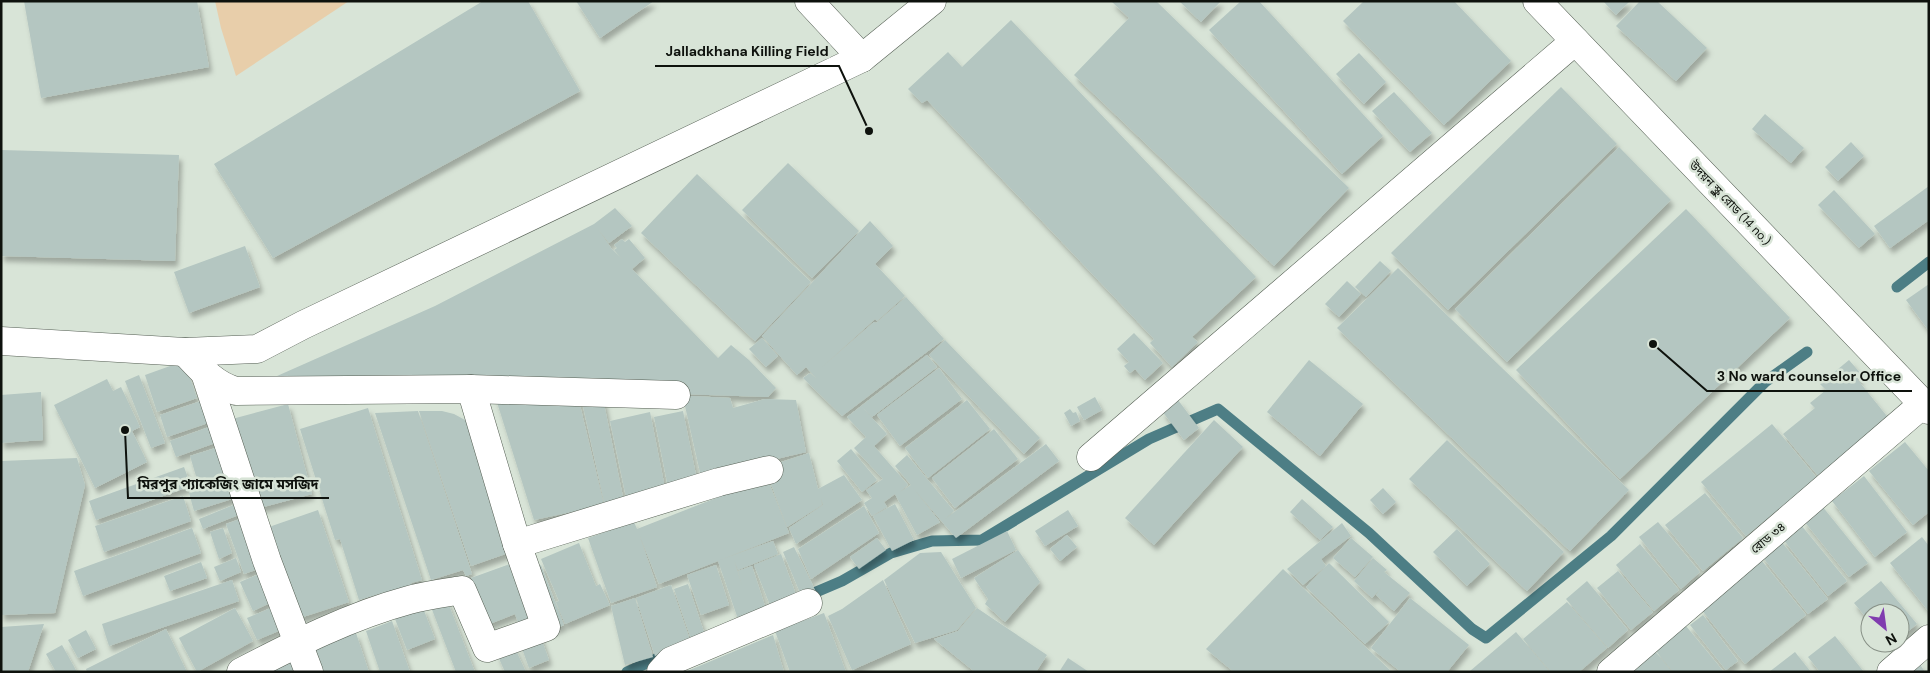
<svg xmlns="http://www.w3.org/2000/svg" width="1930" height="673" viewBox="0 0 1930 673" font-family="'DM Sans','Noto Sans Bengali',sans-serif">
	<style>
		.green { fill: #e8ceaa }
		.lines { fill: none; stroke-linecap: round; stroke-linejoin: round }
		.stream { stroke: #4d7e85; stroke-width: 11 }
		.building { fill: #b4c6c1; filter: url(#shadow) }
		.minor-casing { stroke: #545e53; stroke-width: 29 }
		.minor { stroke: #fff; stroke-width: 28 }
		.labels { text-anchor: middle; stroke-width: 5; stroke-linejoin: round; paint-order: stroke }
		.street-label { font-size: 12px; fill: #0e120d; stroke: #d8e4d7 }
		.leader { fill: none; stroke: #0e120d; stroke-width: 2 }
		.callout-dot { fill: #0e120d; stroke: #d8e4d7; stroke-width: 2 }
		.callout-label { font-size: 14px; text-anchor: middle; font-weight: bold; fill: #0e120d; stroke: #d8e4d7; stroke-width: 5; stroke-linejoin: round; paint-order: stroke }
	</style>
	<defs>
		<filter id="shadow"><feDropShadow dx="3" dy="5.5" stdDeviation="2.5" flood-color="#0004"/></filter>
	</defs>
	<rect width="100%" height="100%" fill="#d8e4d7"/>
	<polygon class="green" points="215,1 349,1 236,76 221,28"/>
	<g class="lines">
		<g class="stream">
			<polyline points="1897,287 1929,262"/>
			<polyline points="802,598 842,581 891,553 932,541 982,540 1149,439 1218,409 1369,533 1472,629 1486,638 1611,536 1765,382 1807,352"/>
			<polyline points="627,672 665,655"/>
		</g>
	</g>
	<g class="building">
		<polygon points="24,1 197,1 209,67 41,98"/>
		<polygon points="483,1 528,1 580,91 273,258 214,164"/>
		<polygon points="576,1 654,1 600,38"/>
		<polygon points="1111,1 1156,1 1349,188 1274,266 1074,75 1129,18"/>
		<polygon points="1179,1 1221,1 1201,22"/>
		<polygon points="1241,1 1259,1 1383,136 1342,174 1209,30"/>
		<polygon points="1364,1 1454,1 1511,61 1444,125 1343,21"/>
		<polygon points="1603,1 1630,1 1616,15"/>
		<polygon points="1640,1 1657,1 1707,48 1676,81 1616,26"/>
		<polygon points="1011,20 1256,277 1192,337 1198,342 1172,367 1150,343 1154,339 927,100 922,103 908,89 948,52 962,67"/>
		<polygon points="1359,53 1386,82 1364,104 1336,74"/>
		<polygon points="1561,87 1617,144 1448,310 1391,253"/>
		<polygon points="1394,92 1432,133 1410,152 1372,111"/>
		<polygon points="1765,114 1804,148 1791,163 1752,129"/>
		<polygon points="1851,142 1864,156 1838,181 1825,167"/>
		<polygon points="1619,147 1671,200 1507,362 1455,309"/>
		<polygon points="1,150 179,155 175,261 1,256"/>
		<polygon points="788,163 859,231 812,278 742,210"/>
		<polygon points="697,174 811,282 755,341 641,233"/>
		<polygon points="1929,186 1929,220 1890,248 1874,226"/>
		<polygon points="1834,190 1875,234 1859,248 1818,205"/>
		<polygon points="615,208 632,226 609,243 598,229 611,248 622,259 614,250 617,248 614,245 622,239 625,242 629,239 645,258 632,269 718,358 731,345 749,360 776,388 768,397 268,380 435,306 594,224"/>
		<polygon points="1686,209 1790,318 1620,479 1516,370"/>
		<polygon points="870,221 893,246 875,264 905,296 877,321 875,319 821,368 874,322 876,323 906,297 944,339 842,416 803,378 810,373 817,379 806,367 797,375 762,336"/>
		<polygon points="245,246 260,287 189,313 174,272"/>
		<polygon points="1380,261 1391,271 1366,297 1355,287"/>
		<polygon points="1398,268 1629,490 1570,551 1337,328"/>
		<polygon points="1347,281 1361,294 1339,317 1325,304"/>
		<polygon points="1929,284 1929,331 1906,300"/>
		<polygon points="1134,333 1163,363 1145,380 1135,369 1130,373 1124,366 1129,362 1117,349"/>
		<polygon points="762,338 778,356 766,367 749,349"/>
		<polygon points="945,340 1040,438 1024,454 929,355"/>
		<polygon points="927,355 937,367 872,417 861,406 887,434 874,446 908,485 900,492 911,485 895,466 907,455 954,511 945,519 1046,444 1059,461 956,538 913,488 940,522 917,535 895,494 884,502 887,507 872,516 864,503 872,498 866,490 883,479 854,448 866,437 847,417"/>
		<polygon points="1309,360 1363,404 1320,456 1267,412"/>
		<polygon points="1849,360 1862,375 1857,379 1890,420 1820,478 1783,434 1815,408 1810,403 1826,390 1820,384"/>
		<polygon points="184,361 197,398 157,412 145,375"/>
		<polygon points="939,368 962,399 900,446 877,415"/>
		<polygon points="139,375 165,443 151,448 125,381"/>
		<polygon points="107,379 113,391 121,387 140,427 132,431 147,462 95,488 54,405"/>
		<polygon points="41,392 43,440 1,443 1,395"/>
		<polygon points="577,393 604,505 534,520 495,396"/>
		<polygon points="602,394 624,502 605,506 581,397"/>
		<polygon points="692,396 730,398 733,408 765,399 796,400 806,452 701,477 683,397"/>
		<polygon points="1095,397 1102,410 1084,420 1077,407"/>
		<polygon points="204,400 211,422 167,437 160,415"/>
		<polygon points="967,400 990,429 928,478 905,448"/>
		<polygon points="1178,400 1199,428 1184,440 1162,411"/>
		<polygon points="288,404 312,494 256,509 232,419"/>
		<polygon points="368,408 422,580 411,583 414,593 388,602 385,592 359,600 340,539 335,540 300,429"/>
		<polygon points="1070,409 1073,413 1076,412 1080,421 1071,426 1064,413"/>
		<polygon points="418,411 472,574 466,576 463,570 431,580 375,413"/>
		<polygon points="419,411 442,411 454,414 465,420 472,429 514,551 471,566"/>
		<polygon points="683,411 697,480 668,487 654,417"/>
		<polygon points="650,412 665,488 626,497 610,421"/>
		<polygon points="1214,420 1243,447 1154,545 1125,518"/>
		<polygon points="1772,424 1817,478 1746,536 1701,482"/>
		<polygon points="212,426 218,442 176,457 170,441"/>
		<polygon points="994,429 1018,459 955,508 932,478"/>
		<polygon points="1447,440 1564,552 1527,591 1409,479"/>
		<polygon points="1905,442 1929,471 1929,512 1913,525 1869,471"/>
		<polygon points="219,447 228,477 199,486 190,456"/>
		<polygon points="851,449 877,480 862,492 837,461"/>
		<polygon points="809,453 818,489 844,475 862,500 796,544 789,528 823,505 821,498 822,505 787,527 767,473 772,465"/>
		<polygon points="77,458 85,485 55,613 1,615 1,461"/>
		<polygon points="184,467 191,486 96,520 89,501"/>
		<polygon points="1864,476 1907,532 1875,557 1832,501"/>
		<polygon points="767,478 789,533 720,560 773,541 778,554 738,570 734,560 742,586 738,571 752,566 766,609 738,619 718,561 659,584 639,534 657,587 611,603 588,538 634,522 637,529"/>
		<polygon points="229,481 235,498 194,511 189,493"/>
		<polygon points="1383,488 1396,502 1383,514 1370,500"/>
		<polygon points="1705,493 1743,538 1703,571 1665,525"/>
		<polygon points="183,496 191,521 104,552 95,526"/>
		<polygon points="1302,499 1333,527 1320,540 1290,512"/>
		<polygon points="236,504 241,514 203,529 199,519"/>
		<polygon points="895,504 914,540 892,551 873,516"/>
		<polygon points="864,506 879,533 811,579 798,549"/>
		<polygon points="1822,506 1868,563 1849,577 1804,521"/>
		<polygon points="318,510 349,602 300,618 266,528"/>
		<polygon points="1068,510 1078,526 1045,546 1035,531"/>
		<polygon points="243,518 261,568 244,574 226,524"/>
		<polygon points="1658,522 1700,572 1681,589 1639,537"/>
		<polygon points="1342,523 1351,536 1321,559 1326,566 1303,585 1287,569"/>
		<polygon points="1801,525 1847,581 1828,596 1783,539"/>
		<polygon points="192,528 201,553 83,596 74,571"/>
		<polygon points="223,528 232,553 219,559 210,532"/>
		<polygon points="1457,529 1490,564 1467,586 1433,552"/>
		<polygon points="1007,531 1016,550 961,578 952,559"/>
		<polygon points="1067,535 1077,547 1060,561 1050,549"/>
		<polygon points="1922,537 1929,546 1929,612 1890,563"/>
		<polygon points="877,538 886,550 859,569 850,557"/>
		<polygon points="1351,538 1373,557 1355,577 1333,558"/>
		<polygon points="1780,540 1828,599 1808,614 1761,555"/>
		<polygon points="579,543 596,586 600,584 610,605 565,624 556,602 559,601 541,559"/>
		<polygon points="1640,544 1679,590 1654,611 1616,565"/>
		<polygon points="794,547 817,594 803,600 783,552"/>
		<polygon points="1018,550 1040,582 1005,622 985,604 988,599 974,578"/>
		<polygon points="941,552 976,608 957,630 915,643 884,580 920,553"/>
		<polygon points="781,554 798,600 772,610 754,565"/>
		<polygon points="236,558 241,572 220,581 214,567"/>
		<polygon points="1373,558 1387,570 1384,572 1410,593 1394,611 1376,595 1381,588 1372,598 1354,581"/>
		<polygon points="521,560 544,625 522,633 515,614 487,625 471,578"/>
		<polygon points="1762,561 1806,615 1745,664 1701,609"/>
		<polygon points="201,562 207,578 170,591 164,576"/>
		<polygon points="1329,563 1389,622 1365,644 1306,587"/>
		<polygon points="541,565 564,625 550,631 527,570"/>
		<polygon points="716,565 729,605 701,615 687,575"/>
		<polygon points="1283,569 1392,672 1234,672 1206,649"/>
		<polygon points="1618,571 1653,612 1631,630 1597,588"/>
		<polygon points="259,574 272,602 253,611 240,582"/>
		<polygon points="232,580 239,601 109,646 102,624"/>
		<polygon points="883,580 911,644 852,670 828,616 842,609"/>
		<polygon points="1587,581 1628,630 1608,648 1566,599"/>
		<polygon points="1881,581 1917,624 1900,638 1900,613 1870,613 1870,622 1854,603"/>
		<polygon points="688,584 705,635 691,639 674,589"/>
		<polygon points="671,585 691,643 655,656 636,598"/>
		<polygon points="635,598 653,657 625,665 611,606"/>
		<polygon points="1410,598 1469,645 1447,672 1401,672 1371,648"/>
		<polygon points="447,600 475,672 456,672 431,607"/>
		<polygon points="1567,602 1607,648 1579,672 1551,672 1523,639"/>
		<polygon points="235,608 253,641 197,672 179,638"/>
		<polygon points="271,608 281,630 257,640 247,618"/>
		<polygon points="423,608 435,639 407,650 395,619"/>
		<polygon points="977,608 1047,655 1036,672 975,672 934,639 958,631"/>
		<polygon points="824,613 846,672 790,672 775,631"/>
		<polygon points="1703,615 1738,661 1726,670 1690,625"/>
		<polygon points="392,621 410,672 380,672 366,631"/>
		<polygon points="44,624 28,672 1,672 1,627"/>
		<polygon points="1686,626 1724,672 1673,672 1655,650"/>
		<polygon points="166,629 187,672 87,672 86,669"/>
		<polygon points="86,630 96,649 78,658 68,640"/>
		<polygon points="539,632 549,660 529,668 519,640"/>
		<polygon points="1516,632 1550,672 1471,672 1470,671"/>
		<polygon points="356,633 369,672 324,672 315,647"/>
		<polygon points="773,635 784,672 685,672"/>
		<polygon points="1835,636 1864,672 1820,672 1808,657"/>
		<polygon points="62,645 77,672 56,672 46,654"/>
		<polygon points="514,646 526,672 505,672 497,654"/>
		<polygon points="1655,651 1672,672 1630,672"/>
		<polygon points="1795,652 1811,672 1769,672"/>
		<polygon points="290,657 297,672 263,672"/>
		<polygon points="1068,658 1089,672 1059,672"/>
		<polygon points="1919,663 1925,672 1907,672"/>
	</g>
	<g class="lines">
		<defs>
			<g id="minor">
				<polyline points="809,1 862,58"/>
				<polyline points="1537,1 1929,410"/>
				<polyline points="1,341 185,352 257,349 303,325 862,58 932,1"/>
				<path d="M185,352C200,368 214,385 236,391L471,389L676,395"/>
				<polyline points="205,373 267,561 309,672"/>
				<polyline points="1091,457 1575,41"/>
				<polyline points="517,544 719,482 769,470"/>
				<path d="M241,672C295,644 350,616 409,600C426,595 444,593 462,590L487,648L546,627L517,544L471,389"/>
				<polyline points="661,672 671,661 808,603"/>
				<polyline points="1611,672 1923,404"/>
				<polyline points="1891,672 1929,639"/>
			</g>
		</defs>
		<use href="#minor" class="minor-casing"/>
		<use href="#minor" class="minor"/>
	</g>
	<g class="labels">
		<g class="street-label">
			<text transform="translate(1730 203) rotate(46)" y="4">উদয়ন স্কুল রোড (14 no.)</text>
			<text transform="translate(1768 538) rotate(-40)" y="4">রোড ৩৪</text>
		</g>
	</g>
	<path class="leader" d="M869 131L839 66H655M1653 344L1707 391H1912M125 430L128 498H329"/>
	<g class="callout-dot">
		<circle cx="869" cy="131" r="5"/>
		<circle cx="1653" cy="344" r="5"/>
		<circle cx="125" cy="430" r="5"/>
	</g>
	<g class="callout-label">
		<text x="747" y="56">Jalladkhana Killing Field</text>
		<text x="1809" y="381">3 No ward counselor Office</text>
		<text x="228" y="489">মিরপুর প্যাকেজিং জামে মসজিদ</text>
	</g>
	<rect width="1930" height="673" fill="none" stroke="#0e120d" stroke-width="5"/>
	<g transform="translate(1885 628) rotate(151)"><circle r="24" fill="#d8e4d7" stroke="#879086"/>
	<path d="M0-4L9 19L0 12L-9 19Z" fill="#803caf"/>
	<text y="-8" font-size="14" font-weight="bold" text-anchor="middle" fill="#0e120d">N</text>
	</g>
</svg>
